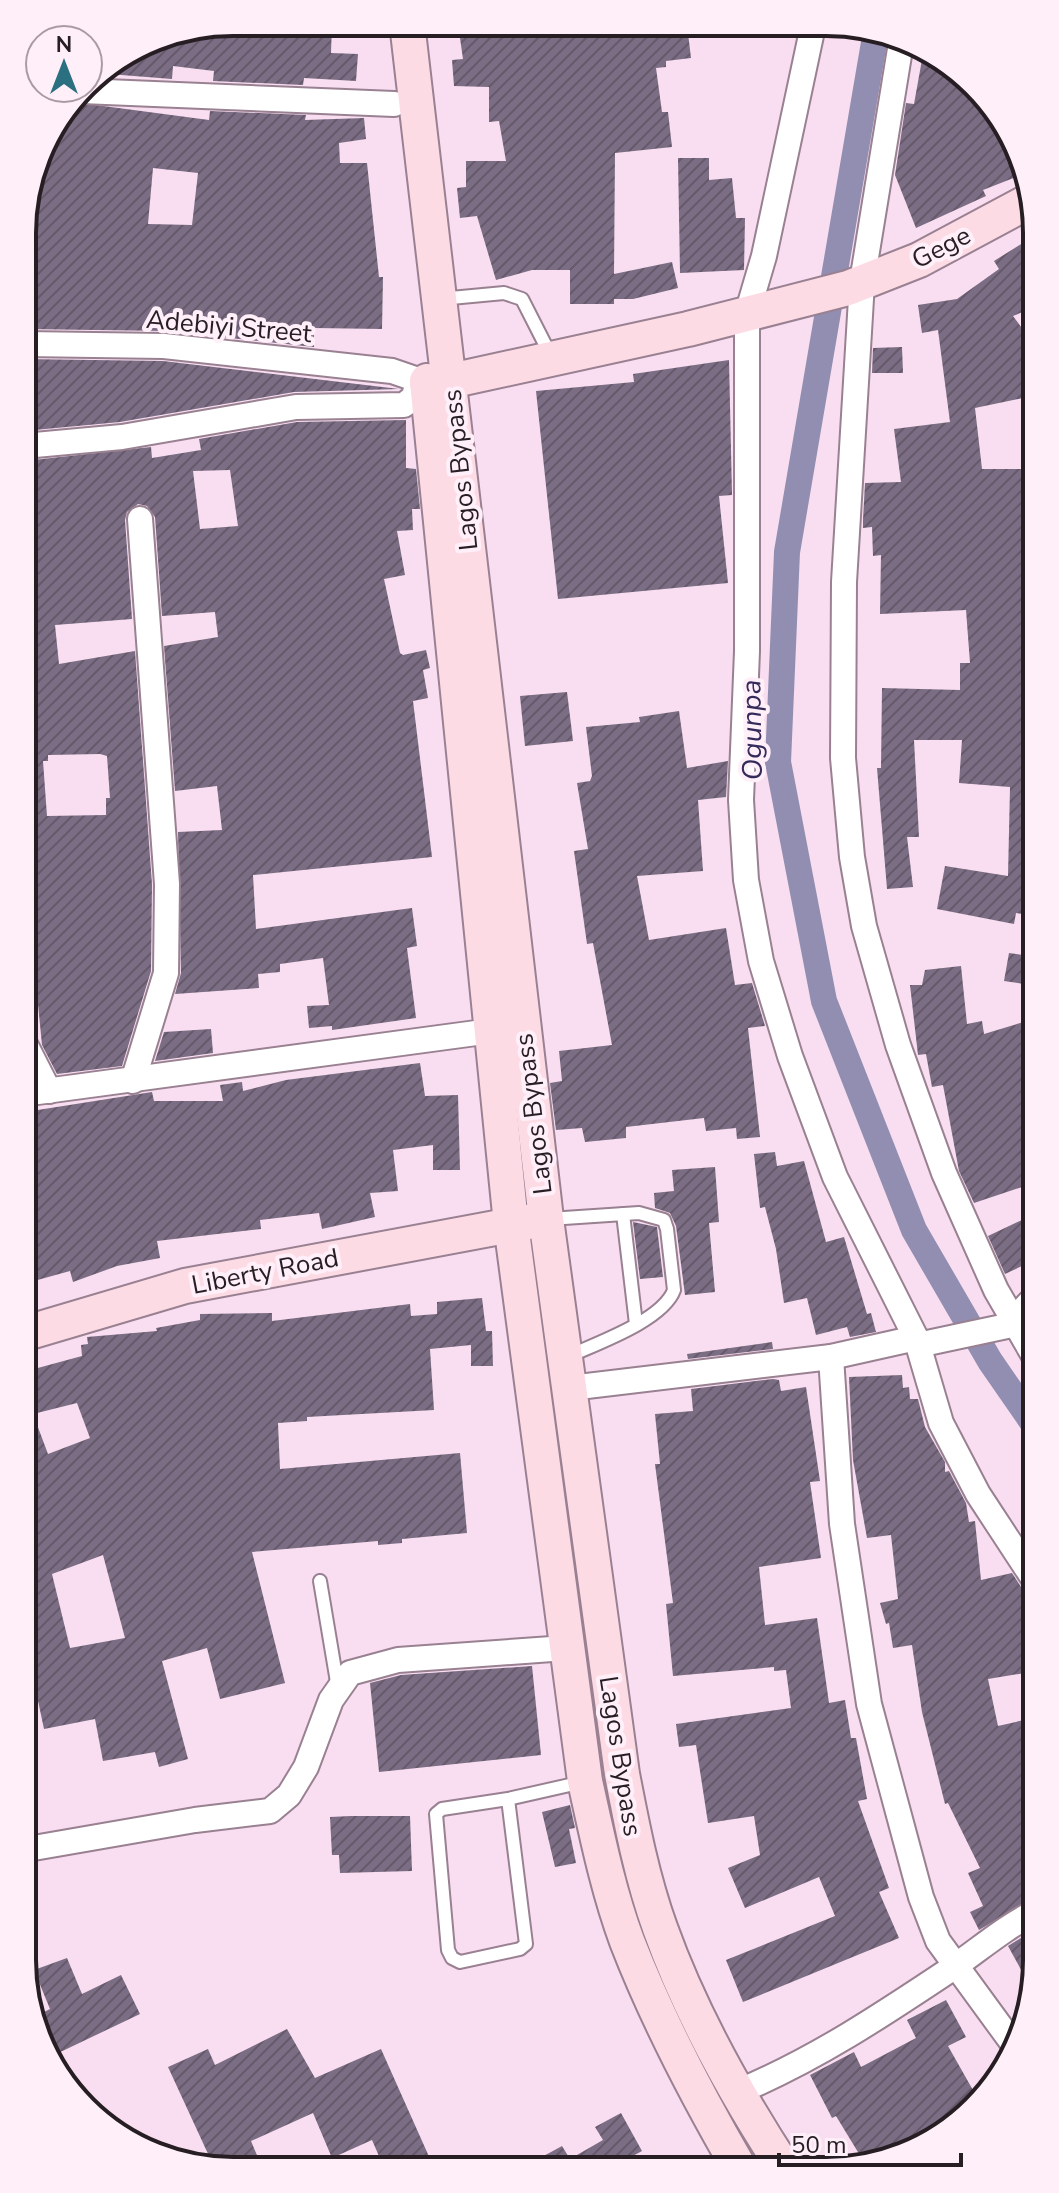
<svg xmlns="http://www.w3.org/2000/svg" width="1059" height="2193" viewBox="0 0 1059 2193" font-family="'Nunito Sans',sans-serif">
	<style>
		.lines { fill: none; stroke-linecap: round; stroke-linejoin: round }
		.canal { stroke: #918eb1; stroke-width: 26 }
		.building { fill: url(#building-hatch); fill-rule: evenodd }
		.lane-casing { stroke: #998192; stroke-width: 16 }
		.street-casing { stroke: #998192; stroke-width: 28 }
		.secondary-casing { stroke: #998192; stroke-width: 38 }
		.lane { stroke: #fff; stroke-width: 12 }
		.street { stroke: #fff; stroke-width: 24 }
		.secondary { stroke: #fddbe5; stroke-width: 34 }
		.labels { text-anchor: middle; stroke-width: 8; stroke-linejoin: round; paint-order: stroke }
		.street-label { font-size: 26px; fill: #271e24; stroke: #ffeff9 }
		.water-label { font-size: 28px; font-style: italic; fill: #342b5b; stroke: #ffeff9 }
		.rim { fill: none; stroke: #271e24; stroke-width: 4 }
	</style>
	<defs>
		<pattern id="building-hatch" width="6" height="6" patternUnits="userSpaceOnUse" patternTransform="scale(2)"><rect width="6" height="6" fill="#7b6d83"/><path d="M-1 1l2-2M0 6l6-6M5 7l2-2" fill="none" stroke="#65596b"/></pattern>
	</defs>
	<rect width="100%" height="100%" fill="#f8def0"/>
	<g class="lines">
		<polyline class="canal" points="876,31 787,552 778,762 824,1001 914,1230 990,1361 1037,1429"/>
	</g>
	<g class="building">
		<polygon points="233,22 332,23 331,53 358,54 356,81 304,78 303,85 213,81 214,71 173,66 172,79 96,73 153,38"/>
		<polygon points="506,24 687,25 691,58 666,61 666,67 656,68 662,112 668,112 672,147 615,153 614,274 672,262 678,288 633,299 614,299 614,304 570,304 570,270 532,270 496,280 477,216 460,218 457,188 466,187 466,161 506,161 499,121 489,122 489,87 454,86 452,60 463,59 459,31"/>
		<polygon points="923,54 966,76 1011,143 1024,174 983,190 986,196 916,228 895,175 906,103 914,104"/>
		<path d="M73,102L209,120L210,111L306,115L305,120L364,118L366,139L339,143L340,163H367L379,277H383L382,329L314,328V347L166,331L24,329V275H37L24,242V206L44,140ZM153,168L198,173L192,225L148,224Z"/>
		<polygon points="678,158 709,158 709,180 732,178 736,218 745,218 744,270 680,273"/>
		<polygon points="1037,234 1037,306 1013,316 1035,346 1037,395 975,408 982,469 1037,469 1037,659 1030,660 1030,716 1037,716 1037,845 1029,845 1028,915 1016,913 1014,924 937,909 945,866 1008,876 1010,787 959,783 962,740 914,740 919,837 907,837 913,887 887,889 877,768 881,768 882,688 960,690 960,663 970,663 966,610 880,614 881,555 873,556 872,527 863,528 863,520 865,483 901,482 894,429 950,422 938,330 922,333 918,305 957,299 999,269 994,261"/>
		<polygon points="902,347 903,373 872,373 873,348"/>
		<polygon points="24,359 163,361 399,389 294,392 120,422 24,431"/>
		<polygon points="729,360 732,495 719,496 728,583 558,599 536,391 634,382 633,374"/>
		<path d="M406,420V468L416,469L420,509H412L413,530L397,531L405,575L384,579L400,653L403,655L426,650L430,668L423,670L428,698L413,701L432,857L253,875L256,929L412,908L417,946L407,948L416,1018L332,1030V1026L309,1028L307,1006L329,1005L323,958L280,964V972L258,974L259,988L175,994L181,973L178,832L222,830L217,786L175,791L164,646L218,637L215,612L162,616L155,517L147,506L138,504L127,512L125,520L132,619L55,625L59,664L135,651L152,884L151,971L122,1066L57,1074L42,1045L38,1004L23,1003V616L29,615L23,583L24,461L151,447L152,458L201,450L199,439L297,422ZM230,470L238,526L200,529L193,471ZM100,754L107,756L110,798H106V815L47,816L43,761H48V755Z"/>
		<polygon points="567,692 573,741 525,746 520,696"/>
		<polygon points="679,711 687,768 728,761 726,797 698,800 703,871 637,876 649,940 726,928 735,985 752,983 765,1026 748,1028 760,1137 737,1139 736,1128 706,1131 704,1118 626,1127 626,1138 585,1142 582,1128 556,1130 550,1083 562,1081 559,1051 612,1045 593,943 587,944 574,851 588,849 577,783 590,781 592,776 586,727 640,722 639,717"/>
		<polygon points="1009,953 1037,957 1037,986 1004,981"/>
		<polygon points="961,966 967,1024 982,1021 984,1034 1027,1021 1037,1052 1037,1182 974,1203 959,1171 943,1085 932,1087 926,1054 918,1055 910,985 922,985 925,970"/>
		<polygon points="211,1029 213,1053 155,1061 164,1032"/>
		<polygon points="420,1063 425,1096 458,1095 460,1170 433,1170 433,1145 393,1150 398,1191 370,1193 375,1217 322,1229 319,1213 260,1220 261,1229 157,1241 160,1258 117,1266 73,1282 70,1271 23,1284 23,1124 29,1122 25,1112 152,1092 154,1101 223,1101 220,1085 242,1082 243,1091 286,1080"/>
		<polygon points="775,1152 777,1166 804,1161 826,1242 844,1237 867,1314 871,1313 876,1332 850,1337 847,1327 816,1335 807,1298 784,1303 776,1249 765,1207 760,1208 754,1154"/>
		<polygon points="715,1167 719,1222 709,1223 715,1292 685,1295 676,1226 670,1213 655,1208 654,1193 674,1191 672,1170"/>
		<polygon points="1024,1219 1037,1259 1005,1274 988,1236"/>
		<polygon points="633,1222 657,1227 663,1277 640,1279"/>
		<path d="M482,1298L486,1331H492L493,1366H471V1345L430,1349L434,1410L307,1417V1421L278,1423L280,1469L460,1453L467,1533L402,1539V1543L378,1545V1541L252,1552L285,1683L220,1699L207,1648L162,1661L188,1759L159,1767L155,1752L103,1761L95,1719L44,1729L22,1625V1610L38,1606L22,1560L23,1372L82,1356L81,1345L88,1344L87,1337L157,1331L156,1328L200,1320V1314L272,1313V1321L410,1304L411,1316L437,1314V1302ZM77,1403L90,1438L48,1454L33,1414ZM103,1555L125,1638L70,1648L52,1574Z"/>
		<polygon points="772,1342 773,1349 688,1359 687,1354"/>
		<polygon points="902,1375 903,1388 909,1387 910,1399 918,1399 925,1427 945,1462 945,1472 949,1471 966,1503 969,1522 975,1521 981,1580 1012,1573 1025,1593 1037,1599 1037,1671 988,1679 998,1726 1037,1717 1037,1896 979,1930 970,1912 983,1906 968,1873 980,1868 948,1803 945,1804 922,1712 912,1645 893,1648 889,1623 886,1624 880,1603 898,1599 891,1535 867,1538 853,1460 849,1377"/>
		<polygon points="773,1379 779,1380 781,1391 806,1387 820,1481 810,1482 821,1558 759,1567 765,1625 817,1618 829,1703 845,1700 851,1738 856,1738 867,1799 858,1801 889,1888 879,1892 899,1938 743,2002 726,1960 835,1916 819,1877 745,1908 728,1868 760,1855 754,1816 708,1823 696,1745 679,1747 676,1724 791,1708 786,1670 774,1671 774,1667 673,1676 666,1604 673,1603 655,1464 660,1464 655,1414 693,1411 691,1389"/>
		<polygon points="532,1666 541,1755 379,1772 370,1683 401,1675"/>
		<polygon points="570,1805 575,1828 569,1829 576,1863 555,1867 542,1812"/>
		<polygon points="351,1816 410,1816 412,1871 340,1873 339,1855 332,1855 330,1817"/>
		<polygon points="1037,1928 1036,1974 1031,1988 1008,1946"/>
		<polygon points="67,1958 82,1994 121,1975 140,2014 52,2056 33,2027 32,2018 50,2009 34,1970"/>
		<polygon points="946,2000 966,2037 948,2046 978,2099 903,2153 897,2143 864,2162 836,2116 832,2118 810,2075 854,2052 861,2067 916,2038 907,2020"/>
		<polygon points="287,2029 315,2078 381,2049 435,2170 385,2170 372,2140 332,2158 313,2113 251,2141 259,2160 239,2169 215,2169 168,2067 208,2049 215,2065"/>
		<polygon points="621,2113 642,2151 607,2170 518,2170 562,2146 570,2159 603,2140 595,2127"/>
	</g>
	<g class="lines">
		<defs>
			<g id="lane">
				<polyline points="440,299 504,293 522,299 552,358"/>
				<polyline points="623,1214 636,1324"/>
				<path d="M549,1219L639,1213L664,1220L667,1229L674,1290C663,1320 598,1343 569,1356"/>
				<polyline points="320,1581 338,1688"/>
				<polyline points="508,1799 526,1944 520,1949 460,1962 452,1958 448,1950 436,1814 442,1809 508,1799 583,1782"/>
			</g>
			<g id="street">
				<polyline points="813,26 764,256 747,314 747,651 741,800 746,880 761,961 790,1056 835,1177 916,1338 941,1423 978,1494 1037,1584"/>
				<polyline points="901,43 862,282 844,582 843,758 852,857 864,926 898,1045 944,1173 996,1290 1037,1361"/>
				<polyline points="82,91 394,104"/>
				<polyline points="24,344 164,346 392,371 427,383"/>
				<polyline points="24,446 122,437 296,407 404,405 414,397 418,380"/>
				<polyline points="23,1040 49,1091"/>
				<polyline points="133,1081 166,973 167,884 140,519"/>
				<polyline points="23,1094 491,1031"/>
				<polyline points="831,1357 842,1524 869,1704 921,1897 938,1941 1011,2041"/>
				<polyline points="570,1388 831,1357 916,1338 918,1345 1007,1326 1037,1295"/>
				<polyline points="22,1850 195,1820 270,1811 289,1795 306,1767 331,1700 350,1673 398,1660 566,1648"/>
				<path d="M740,2091C816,2059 882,2015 951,1969C980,1949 1005,1927 1037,1911"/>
			</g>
			<g id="secondary">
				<path d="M407,23L546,1219L622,1774C632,1826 642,1878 660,1928C690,2012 737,2096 786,2171"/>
				<path d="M427,381L511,1224L585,1781C597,1835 608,1890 627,1941C658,2021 698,2097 741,2171"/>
				<polyline points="427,383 450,381 688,329 848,288 919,260 1031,200"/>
				<polyline points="23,1334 185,1286 533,1221"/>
			</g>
		</defs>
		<use href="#lane" class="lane-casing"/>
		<use href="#street" class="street-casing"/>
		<use href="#secondary" class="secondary-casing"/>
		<use href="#lane" class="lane"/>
		<use href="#street" class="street"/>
		<use href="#secondary" class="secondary"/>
	</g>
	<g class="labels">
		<g class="street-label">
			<text transform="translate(941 247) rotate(-27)" y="9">Gege</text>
			<text transform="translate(229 326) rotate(5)" y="9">Adebiyi Street</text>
			<text transform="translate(460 470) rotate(-96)" y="9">Lagos Bypass</text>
			<text transform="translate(533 1114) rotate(-97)" y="9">Lagos Bypass</text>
			<text transform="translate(265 1271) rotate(-11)" y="9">Liberty Road</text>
			<text transform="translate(621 1756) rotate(81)" y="9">Lagos Bypass</text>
		</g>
		<g class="water-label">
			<text transform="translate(751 730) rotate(-91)" y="10">Ogunpa</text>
		</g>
	</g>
	<path d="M0 0H1059V2193H0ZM233 36H826A197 197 0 0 1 1023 233V1960A197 197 0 0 1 826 2157H233A197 197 0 0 1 36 1960V233A197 197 0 0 1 233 36Z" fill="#ffeff9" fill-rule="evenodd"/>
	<path class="rim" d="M233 36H826A197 197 0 0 1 1023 233V1960A197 197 0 0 1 826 2157H233A197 197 0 0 1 36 1960V233A197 197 0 0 1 233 36Z"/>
	<g transform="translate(64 64)"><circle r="38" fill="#ffeff9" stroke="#a99ba4" stroke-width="2"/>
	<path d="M0-6L14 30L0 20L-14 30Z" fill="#2b7080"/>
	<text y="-12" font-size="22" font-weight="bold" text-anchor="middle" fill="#271e24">N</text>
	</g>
	<path d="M779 2153v12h182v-12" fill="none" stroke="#271e24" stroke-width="4"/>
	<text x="791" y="2153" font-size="24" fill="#271e24" stroke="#ffeff9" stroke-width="6" paint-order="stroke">50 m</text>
</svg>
